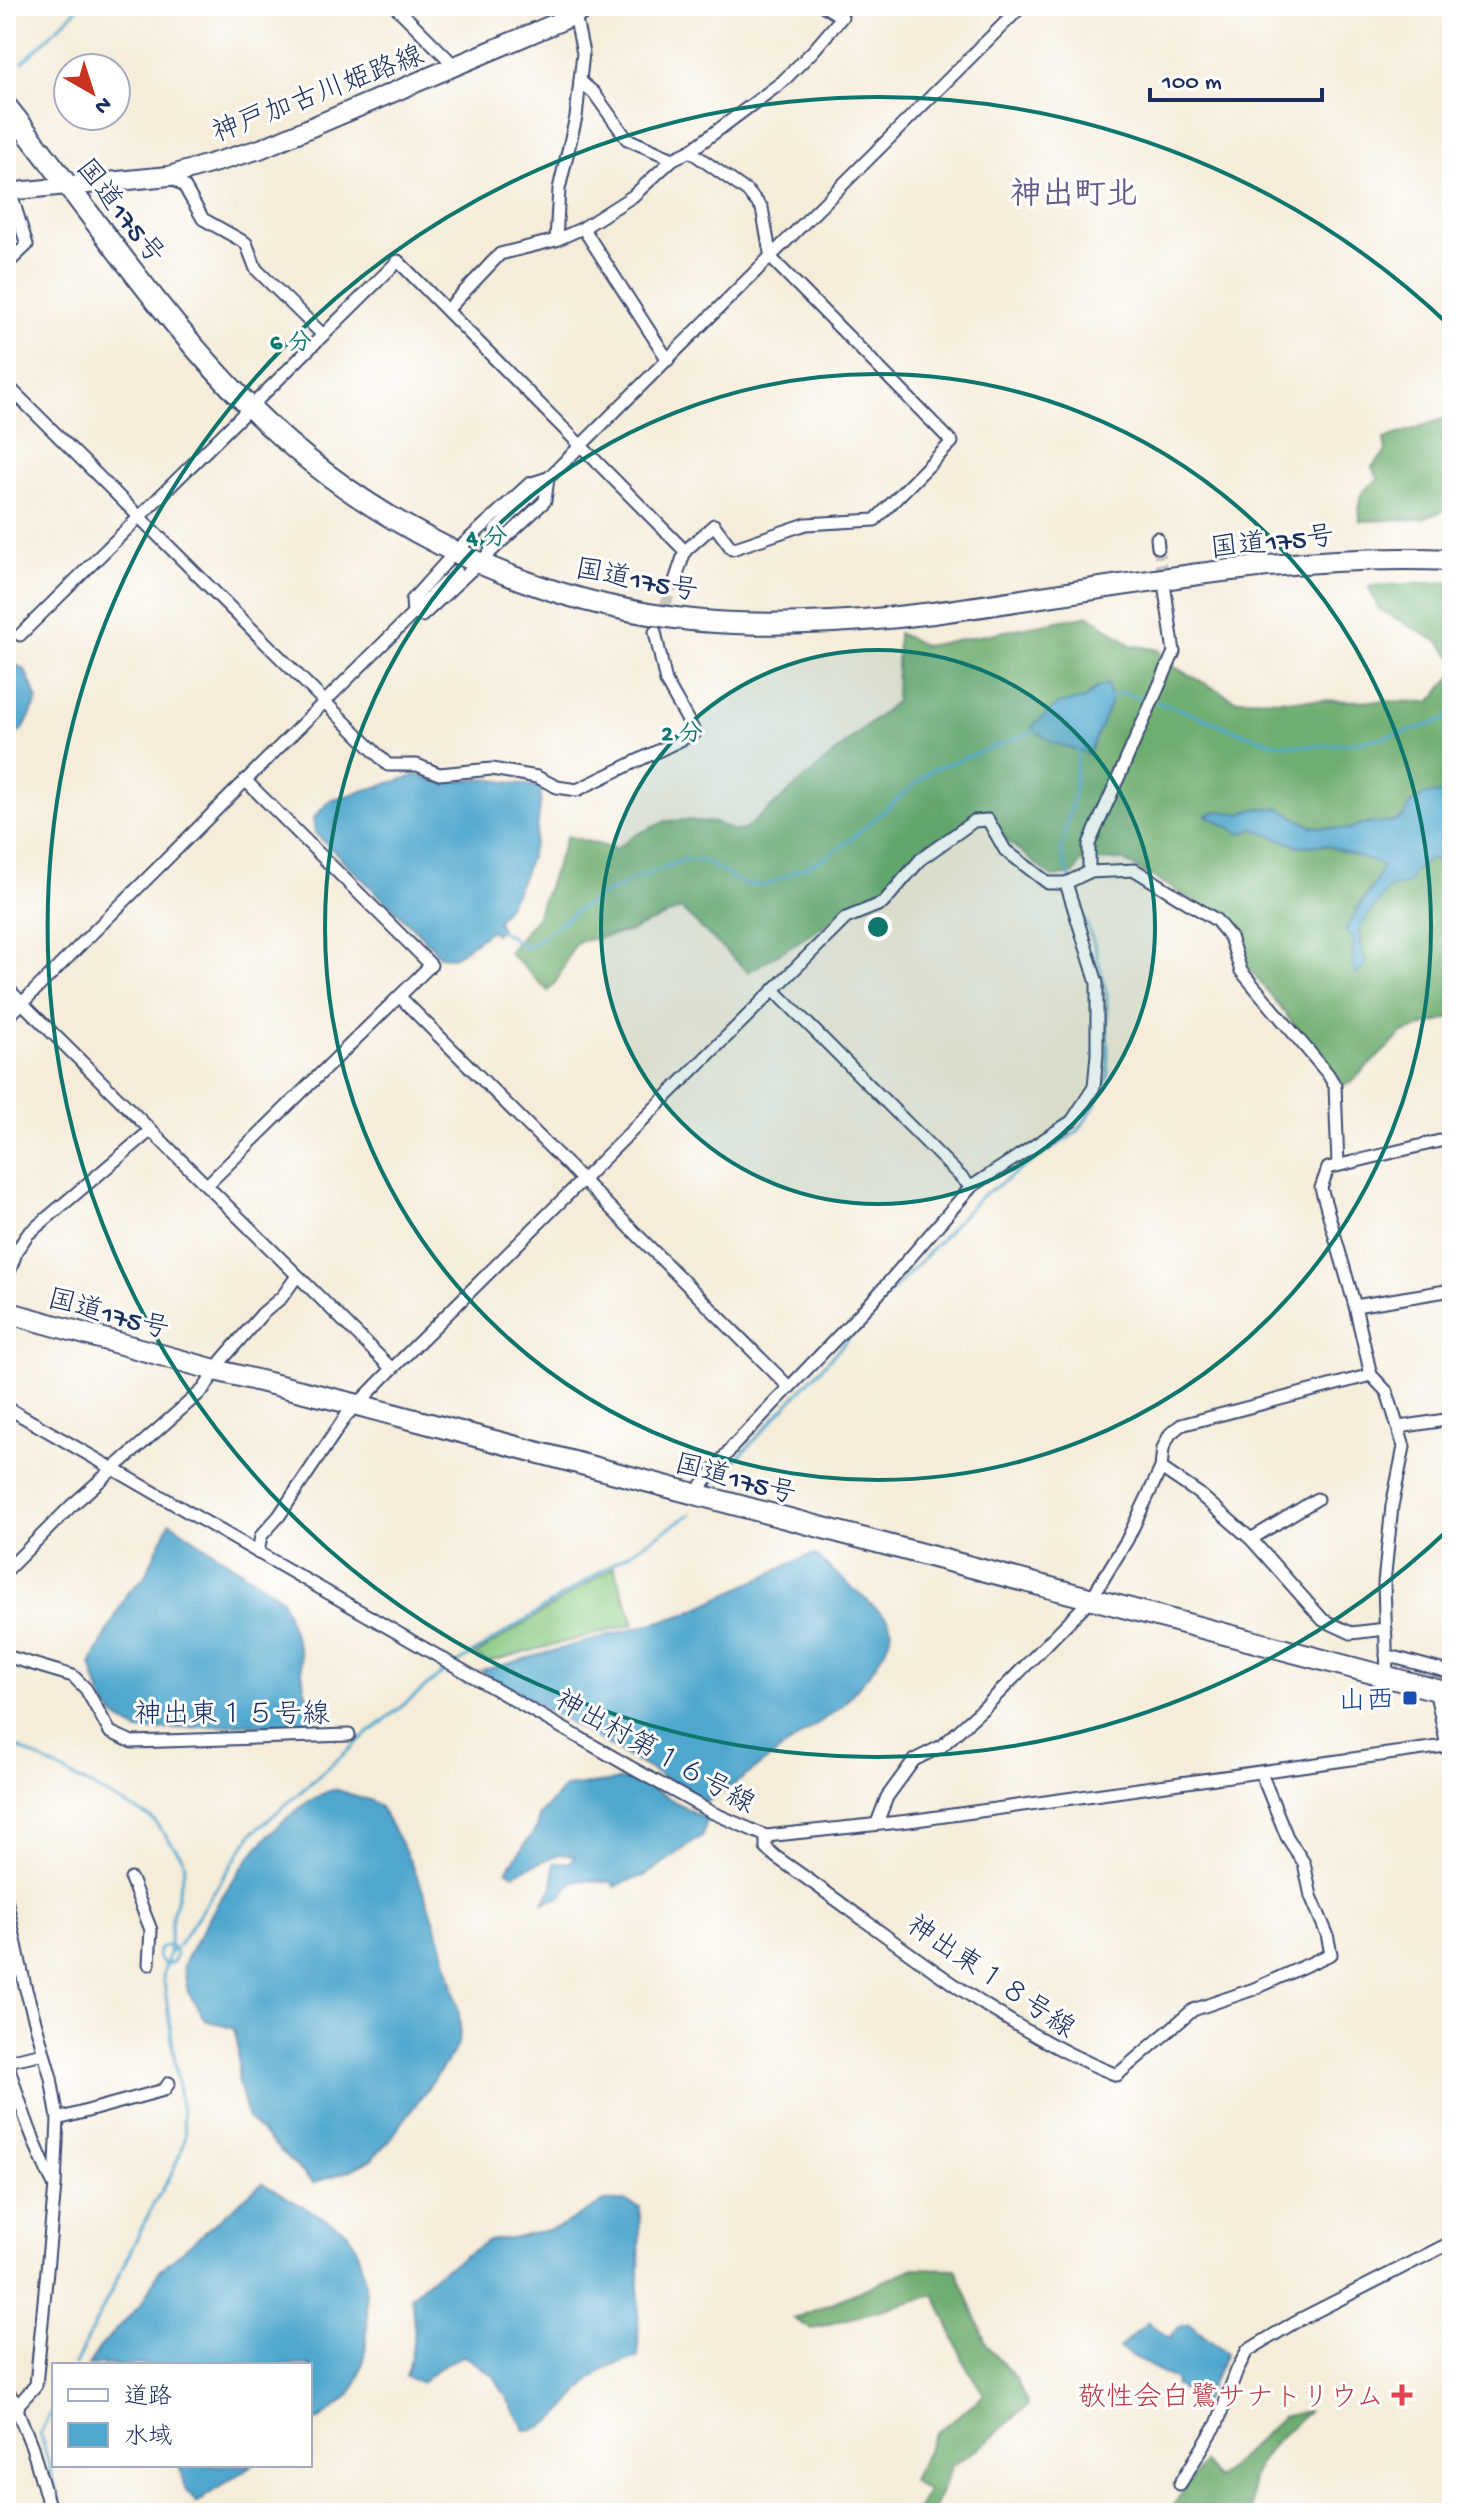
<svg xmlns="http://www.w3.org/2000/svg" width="1458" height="2519" viewBox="0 0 1458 2519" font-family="'Gochi Hand','Klee One',sans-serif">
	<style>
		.green { fill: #89c981; stroke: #527c70; stroke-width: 2 }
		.forest { fill: #6ead6f; stroke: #446e66; stroke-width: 2; fill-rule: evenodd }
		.water { fill: #50a7cd; stroke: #366b96; stroke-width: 2 }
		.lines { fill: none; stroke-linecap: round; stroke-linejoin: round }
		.stream { stroke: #50a7cd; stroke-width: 3 }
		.street-tunnel { stroke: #c9c6c0; stroke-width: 11; stroke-dasharray: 11 5.5; stroke-linecap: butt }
		.street-casing { stroke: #3c4b70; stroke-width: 15 }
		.secondary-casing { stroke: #3c4b70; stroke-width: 20 }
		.primary-casing { stroke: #3c4b70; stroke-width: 22 }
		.highway-casing { stroke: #3c4b70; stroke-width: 24 }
		.street { stroke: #fff; stroke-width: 11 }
		.secondary { stroke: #fff; stroke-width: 16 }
		.primary { stroke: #fff; stroke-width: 18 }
		.highway { stroke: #fff; stroke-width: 20 }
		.ring { fill: none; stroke: #0f766e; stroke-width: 4 }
		.transit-dot { fill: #1a4fb4; stroke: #fff; stroke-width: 3 }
		.health-dot { fill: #e0444e; stroke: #fff; stroke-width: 3 }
		.labels { text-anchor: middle; stroke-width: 6; stroke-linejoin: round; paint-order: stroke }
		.street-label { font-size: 28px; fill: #1b2f5e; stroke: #fff }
		.transit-label { font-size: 28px; fill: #164399; stroke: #fff; text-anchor: end }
		.health-label { font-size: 28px; fill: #be3a42; stroke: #fff; text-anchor: end }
		.quarter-label { font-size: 32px; font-weight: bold; fill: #655a89; stroke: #fff }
		.centre { fill: #0f766e; stroke: #fff; stroke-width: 4 }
		.ring-label { font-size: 24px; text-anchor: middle; font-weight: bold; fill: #0f766e; stroke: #fff; stroke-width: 6; stroke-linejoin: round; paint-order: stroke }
	</style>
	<rect width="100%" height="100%" fill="#fff"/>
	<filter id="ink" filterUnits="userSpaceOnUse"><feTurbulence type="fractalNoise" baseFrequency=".0125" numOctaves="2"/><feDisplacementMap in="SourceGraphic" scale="16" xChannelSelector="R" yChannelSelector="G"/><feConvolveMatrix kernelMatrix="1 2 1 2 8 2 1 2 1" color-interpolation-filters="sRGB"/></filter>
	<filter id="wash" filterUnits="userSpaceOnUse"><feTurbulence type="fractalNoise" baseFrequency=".006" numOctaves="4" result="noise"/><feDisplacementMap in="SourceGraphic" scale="32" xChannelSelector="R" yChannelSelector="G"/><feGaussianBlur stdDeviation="1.8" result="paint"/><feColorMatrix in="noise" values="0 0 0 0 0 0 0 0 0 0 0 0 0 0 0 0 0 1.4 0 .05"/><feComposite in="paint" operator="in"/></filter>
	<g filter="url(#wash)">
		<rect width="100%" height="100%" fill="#f5ecd9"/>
		<polygon class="green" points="614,1567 634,1624 488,1662 475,1655"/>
		<g class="forest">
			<path d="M1452,416V507L1423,519L1360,521C1359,496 1356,493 1379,480L1372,467L1386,452L1384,439Z"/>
			<polygon points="1452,582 1452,657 1440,643 1379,609 1368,586"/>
			<path d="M1090,615L1131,645L1159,650L1165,662L1234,699L1430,702L1452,676V794L1413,802L1402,818L1394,822L1361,824L1348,830L1311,826L1279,808L1254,809L1241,814L1219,811L1207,815L1241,833L1254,829L1298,846L1325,845L1379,864L1382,867L1377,880L1356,909L1353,966L1362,942C1360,937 1358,934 1359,928C1361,923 1384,895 1389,887L1403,885L1412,873L1430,859L1452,863V1017L1403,1033L1350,1083L1342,1085L1248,967L1234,931L1180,892L1122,860L1081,861L1074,874L1052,877L1005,839L989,810L915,857L877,894L748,972L681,909L628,932L577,942C565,958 561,980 548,991L508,952L536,918L567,836L616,849L633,836L666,821L687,820L716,823L735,831L744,830L750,825L896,701L898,633L925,646ZM1097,688L1051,742L1032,728L1058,704L1084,699Z"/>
			<polygon points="914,2268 956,2269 987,2345 1016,2379 1028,2405 987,2442 952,2466 932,2513 915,2513 927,2491 912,2480 935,2434 984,2395 966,2366 935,2295 811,2329 794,2319"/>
			<path d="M1309,2411C1288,2429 1265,2448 1254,2474C1250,2485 1252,2501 1251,2513H1168L1203,2462L1217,2479L1282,2417Z"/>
		</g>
		<g class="water">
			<polygon points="6,659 25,670 38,700 25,726 6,746"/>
			<polygon points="1108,684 1110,705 1089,754 1051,742 1032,727 1058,704 1084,699 1097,688"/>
			<path d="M417,775L438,782L487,779L541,787C540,835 527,882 497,921L501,929L495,934L491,930L460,953L452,957L439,956L432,946L315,833L313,819L329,801Z"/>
			<path d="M1448,793L1452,794V863L1430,859L1412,873L1410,881L1403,885L1389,888C1383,896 1358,925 1359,932C1359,942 1364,954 1366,965L1357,974L1353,967L1354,939L1345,930L1377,880L1382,867L1379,864L1325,845L1298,846L1254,829L1241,834L1206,815L1219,811L1241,814L1254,809L1279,808L1311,826L1348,830L1361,824L1394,822L1402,818L1413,802L1425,794Z"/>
			<path d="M170,1522L281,1598L299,1649L304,1687L319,1727L273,1728L247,1724L139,1731C104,1716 101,1697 91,1664L127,1593L144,1578Z"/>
			<polygon points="815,1555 888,1619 892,1631 885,1650 870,1673 842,1706 725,1791 706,1802 481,1671 683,1615 805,1557"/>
			<polygon points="632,1779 644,1784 707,1820 702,1836 646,1875 614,1886 612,1882 583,1880 572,1883 561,1897 543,1903 553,1887 554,1863 571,1862 574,1856 559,1854 514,1874 507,1870 538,1826 538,1816 565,1787"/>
			<path d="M334,1789L372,1801L380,1807C415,1863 438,1919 452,1983C457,2006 465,2027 456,2049L391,2138L372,2159L353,2169L313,2183L248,2119L238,2079V2046L234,2029L205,2020L188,1992L183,1966C214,1904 267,1814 334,1789Z"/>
			<path d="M262,2183L348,2232C370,2265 374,2348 356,2384C347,2402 327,2414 310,2425V2365H88L100,2347L142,2303L159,2271Z"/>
			<path d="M605,2201H625L640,2207L638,2357C629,2360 617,2362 608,2367C577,2383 563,2430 525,2430L494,2376L464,2356L446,2363L421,2383L406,2377C415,2349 415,2325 411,2296L436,2274L488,2241L523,2236L560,2227Z"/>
			<polygon points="1148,2322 1169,2339 1178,2327 1189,2324 1226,2353 1202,2403 1175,2385 1176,2381 1119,2348"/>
			<polygon points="179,2465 252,2465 196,2503 184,2485"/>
		</g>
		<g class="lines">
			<g class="stream">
				<polyline points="23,62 80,6"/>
				<polyline points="1107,699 1120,693 1149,700"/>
				<path d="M1156,702C1196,712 1232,733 1272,742C1325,754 1402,736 1452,717"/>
				<polyline points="500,930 527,948 588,903 635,879 684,860 704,861 743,884 765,886 820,860 844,845 932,770 1039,730"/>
				<polyline points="708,1490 979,1198 1078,1131 1094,1107 1108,1076 1107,995 1094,944 1061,853 1074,794 1078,750"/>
				<polyline points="456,1664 691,1514"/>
				<polyline points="6,1741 149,1817 155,1822 183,1858 185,1866 172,1916 169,1954"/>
				<circle cx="167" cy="1955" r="9"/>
				<path d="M75,2365L155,2201C170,2180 180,2160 185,2134L163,1975L169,1954L178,1946L251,1835L360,1740L449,1668"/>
				<polyline points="54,2407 40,2433 63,2513"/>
			</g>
		</g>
	</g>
	<g filter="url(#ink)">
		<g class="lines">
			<g class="street-tunnel">
				<polyline points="1158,547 1164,582"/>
				<polyline points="468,559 495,531"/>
				<polyline points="659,621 675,581"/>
			</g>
			<defs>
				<g id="street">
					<polyline points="395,6 456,67"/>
					<polyline points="580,81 594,93 627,139 673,159 690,151 782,82 813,51 842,17 824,6"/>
					<polyline points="169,176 184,186 203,219 246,243 256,269 323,335"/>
					<polyline points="583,228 668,360"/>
					<polyline points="556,240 583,228 633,196 673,159"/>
					<polyline points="6,265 27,245 10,191"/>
					<polyline points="447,310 500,254 556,240 559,189 576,117 583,53 575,15"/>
					<polyline points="6,384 388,765 417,765 439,774 492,769 537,777 557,787 577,790 695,733 666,682 655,632"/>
					<polygon points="548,478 545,501 422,616 413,614 412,600 456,551 529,484"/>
					<polyline points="495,531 1022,6"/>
					<polyline points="1157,538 1158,547"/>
					<polyline points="685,551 714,525 732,549 806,524 875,520 952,442 771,258 762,208 748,192 690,151"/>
					<polyline points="20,635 398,261 685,551 675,581"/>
					<polyline points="1089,872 1089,844 1174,652 1165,590"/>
					<polyline points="6,987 392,1369"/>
					<polyline points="775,991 971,1187"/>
					<polyline points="400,997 789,1387"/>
					<polyline points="6,1019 456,571"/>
					<polyline points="207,1185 431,965 245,780"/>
					<polyline points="6,1281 17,1250 28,1234 150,1131"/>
					<polyline points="1355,1306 1452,1290"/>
					<polyline points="6,1407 632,1768 711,1812 766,1836 909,1821 1452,1745"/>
					<polyline points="1399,1427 1452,1419"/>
					<polyline points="1161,1468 1198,1493 1251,1539 1323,1620 1351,1633 1386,1629"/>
					<polyline points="694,1495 733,1446 875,1298 971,1187 1072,1121 1094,1087 1097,1054 1097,983 1066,883"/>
					<polyline points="1251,1539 1317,1499"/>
					<polyline points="258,1553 261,1536 279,1516 346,1416 392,1369 846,918 883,903 921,859 974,821 988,820 1005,850 1048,883 1066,883 1089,872 1135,870 1216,920 1230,937 1241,971 1328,1074 1335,1086 1338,1165"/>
					<polyline points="6,1571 70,1507 204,1389 222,1360 262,1314 282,1297 297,1276"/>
					<polyline points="1386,1655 1452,1673"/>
					<polyline points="6,1656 73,1676 86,1689 110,1732 132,1742 349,1735"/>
					<polyline points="1387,1677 1384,1583 1392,1506 1404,1447 1387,1392 1371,1375 1355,1306 1321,1188 1328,1168 1452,1138"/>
					<polyline points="1435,1689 1447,1746"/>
					<polyline points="877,1823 887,1797 914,1760 942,1746 987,1705 1091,1599 1127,1540 1161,1468 1163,1448 1170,1434 1181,1425 1371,1375"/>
					<path d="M766,1836V1848L776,1857C886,1932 993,2026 1117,2075L1193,2010L1254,1989L1331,1954L1327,1934L1311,1896L1304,1863L1287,1837L1261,1773"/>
					<polyline points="131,1879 151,1930 149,1964"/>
					<polyline points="6,1899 25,1986 51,2078 58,2119 55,2186 36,2385 16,2407 32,2447 51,2513"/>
					<path d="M6,2058C19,2102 33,2144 54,2185"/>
					<polyline points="7,2061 44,2053"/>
					<polyline points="58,2119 164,2090 169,2083"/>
					<polyline points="1180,2484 1217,2424 1237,2370 1247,2351 1295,2322 1452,2242"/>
				</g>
				<g id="secondary">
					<polyline points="6,192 67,186"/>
					<polyline points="6,2394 16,2407"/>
				</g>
				<polyline id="primary" points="67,186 169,176 260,149 575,15 589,6"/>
				<g id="highway">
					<path d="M6,106C87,206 159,317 252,409C362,519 513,595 668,617C747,629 853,623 933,613C1104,590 1278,552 1452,560"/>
					<polyline points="6,1312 215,1370 358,1405 1452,1694"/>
				</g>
			</defs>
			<use href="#street" class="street-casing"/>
			<use href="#secondary" class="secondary-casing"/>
			<use href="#primary" class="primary-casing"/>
			<use href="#highway" class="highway-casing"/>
			<use href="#street" class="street"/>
			<use href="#secondary" class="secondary"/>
			<use href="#primary" class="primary"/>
			<use href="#highway" class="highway"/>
		</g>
	</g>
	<circle cx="878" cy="927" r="277" fill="#0f766e" fill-opacity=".12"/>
	<g class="ring">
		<circle cx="878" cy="927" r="277"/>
		<circle cx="878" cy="927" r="553"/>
		<path d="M1449 1529A830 830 0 1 1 1449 325"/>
	</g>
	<rect class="transit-dot" x="1402" y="1690" width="16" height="16" rx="4"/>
	<path class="health-dot" d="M1398 2383h8v8h8v8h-8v8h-8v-8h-8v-8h8z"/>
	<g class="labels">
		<g class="street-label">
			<text transform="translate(317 92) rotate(-21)" y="10">神戸加古川姫路線</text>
			<text transform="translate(122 210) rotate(52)" y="10">国道175号</text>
			<text transform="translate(1272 540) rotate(-6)" y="10">国道175号</text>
			<text transform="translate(637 578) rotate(11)" y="10">国道175号</text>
			<text transform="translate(109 1312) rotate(15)" y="10">国道175号</text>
			<text transform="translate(736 1477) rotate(15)" y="10">国道175号</text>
			<text x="232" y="1722">神出東１５号線</text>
			<text transform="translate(656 1750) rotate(29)" y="10">神出村第１６号線</text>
			<text transform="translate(992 1975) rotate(34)" y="10">神出東１８号線</text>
		</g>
		<g class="transit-label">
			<text x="1394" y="1708">山西</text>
		</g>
		<g class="health-label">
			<text x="1384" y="2405">敬性会白鷺サナトリウム</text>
		</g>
		<g class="quarter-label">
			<text x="1074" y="203">神出町北</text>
		</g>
	</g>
	<circle cx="878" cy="927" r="12" class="centre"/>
	<g class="ring-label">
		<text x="291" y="349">6 分</text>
		<text x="487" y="544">4 分</text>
		<text x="682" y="740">2 分</text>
	</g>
	<rect width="1458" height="2519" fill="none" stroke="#fff" stroke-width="32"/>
	<rect x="52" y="2363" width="260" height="104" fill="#ffffff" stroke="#a4acbf" stroke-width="2"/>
	<rect x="68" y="2389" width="40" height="12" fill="#ffffff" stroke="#a4acbf" stroke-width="2"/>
	<text x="124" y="2403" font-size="24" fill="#1b2f5e">道路</text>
	<rect x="68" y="2423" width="40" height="24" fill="#50a7cd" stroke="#a4acbf" stroke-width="2"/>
	<text x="124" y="2443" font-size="24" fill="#1b2f5e">水域</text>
	<g transform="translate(92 92) rotate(141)"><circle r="38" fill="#ffffff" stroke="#a4acbf" stroke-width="2"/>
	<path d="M0-6L14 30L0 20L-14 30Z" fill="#c8321e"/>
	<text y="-12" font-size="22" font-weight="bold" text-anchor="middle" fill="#1b2f5e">N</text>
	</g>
	<path d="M1150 88v12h172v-12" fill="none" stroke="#1b2f5e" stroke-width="4"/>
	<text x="1162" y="88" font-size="24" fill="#1b2f5e" stroke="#ffffff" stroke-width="6" paint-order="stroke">100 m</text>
</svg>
